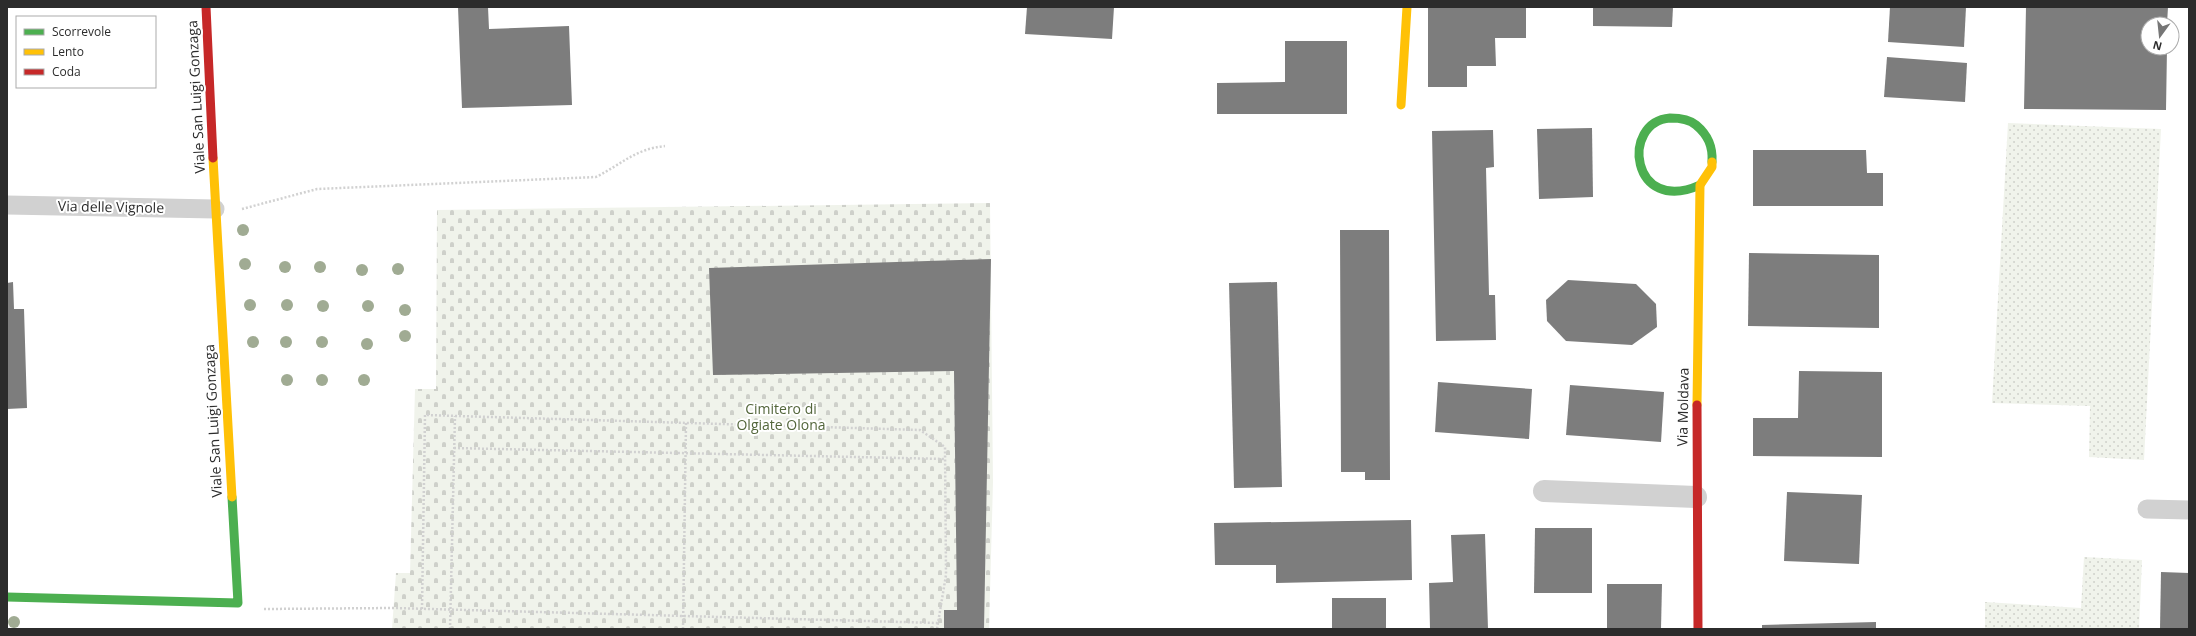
<svg xmlns="http://www.w3.org/2000/svg" width="2196" height="636" viewBox="0 0 2196 636" font-family="'Open Sans',sans-serif">
	<style>
		.grass { fill: url(#grass-dots) }
		.cemetery { fill: url(#cemetery-stones) }
		.building { fill: #7d7d7d }
		.lines { fill: none; stroke-linecap: round; stroke-linejoin: round }
		.path { stroke: #d1d1d1; stroke-width: 2.5; stroke-dasharray: 2 2; stroke-linecap: butt }
		.lane { stroke: #d1d1d1; stroke-width: 19 }
		.street { stroke: #d1d1d1; stroke-width: 22 }
		.fast { stroke: #4caf50; stroke-width: 9 }
		.slow { stroke: #ffc107; stroke-width: 9 }
		.jam { stroke: #c62828; stroke-width: 9 }
		.tree { fill: #a0ab93 }
		.labels { text-anchor: middle; stroke-width: 4; stroke-linejoin: round; paint-order: stroke }
		.street-label { font-size: 14px; fill: #2c2c2c; stroke: #fff }
		.park-label { font-size: 14px; fill: #53663b; stroke: #fff }
	</style>
	<defs>
		<pattern id="grass-dots" width="8" height="8" patternUnits="userSpaceOnUse"><rect width="8" height="8" fill="#f0f3eb"/><path d="M2 2h.1M6 6h.1" fill="none" stroke="#ced0ca" stroke-width="1.8" stroke-linecap="round"/></pattern>
		<pattern id="cemetery-stones" width="16" height="16" patternUnits="userSpaceOnUse"><rect width="16" height="16" fill="#f0f3eb"/><path d="M2 7V4a2 2 0 0 1 4 0v3zM10 15v-3a2 2 0 0 1 4 0v3z" fill="#ced0ca"/></pattern>
	</defs>
	<rect width="100%" height="100%" fill="#fff"/>
	<g class="grass">
		<polygon points="2008,123 2161,129 2144,460 2089,457 2090,406 1992,403"/>
		<polygon points="2084,557 2142,560 2139,629 1985,629 1985,602 2081,608"/>
	</g>
	<polygon class="cemetery" points="990,203 993,482 989,629 392,629 396,573 410,573 415,389 436,389 437,210"/>
	<g class="building">
		<polygon points="458,7 488,7 489,29 569,26 572,105 462,108"/>
		<polygon points="1027,7 1114,7 1112,39 1025,34"/>
		<polygon points="1428,7 1526,7 1526,38 1495,38 1496,66 1467,66 1467,87 1428,87"/>
		<polygon points="1593,7 1673,7 1672,27 1593,26"/>
		<polygon points="1890,7 1966,7 1964,47 1888,42"/>
		<polygon points="2026,7 2168,7 2167,24 2148,24 2148,48 2167,48 2166,110 2024,109"/>
		<polygon points="1285,41 1347,41 1347,114 1217,114 1217,83 1285,82"/>
		<polygon points="1887,57 1967,63 1965,102 1884,97"/>
		<polygon points="1592,128 1593,197 1539,199 1537,129"/>
		<polygon points="1493,130 1494,167 1486,168 1489,295 1495,295 1496,340 1436,341 1432,131"/>
		<polygon points="1753,150 1866,150 1867,173 1883,173 1883,206 1753,206"/>
		<polygon points="1340,230 1389,230 1390,480 1365,480 1365,472 1341,472"/>
		<polygon points="1749,253 1879,255 1879,328 1748,326"/>
		<polygon points="991,259 984,629 944,629 944,610 957,610 954,371 713,375 709,268"/>
		<polygon points="1568,280 1636,284 1656,304 1657,327 1632,345 1566,341 1547,321 1546,300"/>
		<polygon points="13,282 14,309 24,309 27,408 7,409 7,283"/>
		<polygon points="1277,282 1282,487 1234,488 1229,283"/>
		<polygon points="1799,371 1882,372 1882,457 1753,456 1753,418 1798,418"/>
		<polygon points="1438,382 1532,389 1529,439 1435,432"/>
		<polygon points="1570,385 1664,392 1661,442 1566,435"/>
		<polygon points="1787,492 1862,495 1859,564 1784,561"/>
		<polygon points="1411,520 1412,580 1276,583 1276,565 1215,565 1214,523"/>
		<polygon points="1535,528 1592,528 1592,593 1534,593"/>
		<polygon points="1485,534 1488,629 1430,629 1429,583 1453,582 1451,535"/>
		<polygon points="2161,572 2189,573 2189,629 2160,629"/>
		<polygon points="1607,584 1662,584 1661,629 1607,629"/>
		<rect x="1332" y="598" width="54" height="31"/>
		<polygon points="1876,622 1876,629 1762,629 1762,625"/>
	</g>
	<g class="lines">
		<g class="path">
			<path d="M242,209L317,189L596,177C622,164 635,149 665,146"/>
			<polyline points="454,448 945,459"/>
			<polyline points="264,609 394,608 938,623"/>
			<polyline points="422,609 425,415 920,430 945,447 946,575 937,629"/>
			<polyline points="450,629 455,416"/>
			<polyline points="683,629 686,423"/>
		</g>
		<g class="lane">
			<polyline points="7,205 215,209"/>
			<polyline points="2147,509 2189,510"/>
		</g>
		<polyline class="street" points="1544,491 1696,497"/>
		<g class="fast">
			<path d="M1700,185C1631,216 1620,122 1670,118C1679,118 1689,119 1696,125C1708,135 1713,146 1712,162"/>
			<polyline points="7,597 238,603 232,497"/>
		</g>
		<g class="slow">
			<polyline points="1401,105 1407,7"/>
			<polyline points="213,158 232,497"/>
			<polyline points="1697,405 1700,185 1712,167 1712,162"/>
		</g>
		<g class="jam">
			<polyline points="206,7 213,158"/>
			<polyline points="1697,405 1698,629"/>
		</g>
	</g>
	<g class="tree">
		<circle cx="243" cy="230" r="6"/>
		<circle cx="245" cy="264" r="6"/>
		<circle cx="285" cy="267" r="6"/>
		<circle cx="320" cy="267" r="6"/>
		<circle cx="398" cy="269" r="6"/>
		<circle cx="362" cy="270" r="6"/>
		<circle cx="250" cy="305" r="6"/>
		<circle cx="287" cy="305" r="6"/>
		<circle cx="323" cy="306" r="6"/>
		<circle cx="368" cy="306" r="6"/>
		<circle cx="405" cy="310" r="6"/>
		<circle cx="405" cy="336" r="6"/>
		<circle cx="253" cy="342" r="6"/>
		<circle cx="286" cy="342" r="6"/>
		<circle cx="322" cy="342" r="6"/>
		<circle cx="367" cy="344" r="6"/>
		<circle cx="287" cy="380" r="6"/>
		<circle cx="322" cy="380" r="6"/>
		<circle cx="364" cy="380" r="6"/>
		<circle cx="14" cy="622" r="6"/>
	</g>
	<g class="labels">
		<g class="street-label">
			<text transform="translate(196 97) rotate(-93)" y="5">Viale San Luigi Gonzaga</text>
			<text transform="translate(111 207) rotate(1)" y="5">Via delle Vignole</text>
			<text transform="translate(1683 407) rotate(-89)" y="5">Via Moldava</text>
			<text transform="translate(213 421) rotate(-93)" y="5">Viale San Luigi Gonzaga</text>
		</g>
		<g class="park-label">
			<text x="781" y="414">Cimitero di<tspan x="781" dy="16">Olgiate Olona</tspan></text>
		</g>
	</g>
	<rect width="2196" height="636" fill="none" stroke="#2c2c2c" stroke-width="16"/>
	<rect x="16" y="16" width="140" height="72" fill="#ffffff" stroke="#ababab"/>
	<rect x="24" y="29" width="20" height="6" fill="#4caf50" stroke="#ababab"/>
	<text x="52" y="36" font-size="12" fill="#2c2c2c">Scorrevole</text>
	<rect x="24" y="49" width="20" height="6" fill="#ffc107" stroke="#ababab"/>
	<text x="52" y="56" font-size="12" fill="#2c2c2c">Lento</text>
	<rect x="24" y="69" width="20" height="6" fill="#c62828" stroke="#ababab"/>
	<text x="52" y="76" font-size="12" fill="#2c2c2c">Coda</text>
	<g transform="translate(2160 36) rotate(195)"><circle r="19" fill="#ffffff" stroke="#ababab"/>
	<path d="M0-3L7 15L0 10L-7 15Z" fill="#767676"/>
	<text y="-6" font-size="11" font-weight="bold" text-anchor="middle" fill="#2c2c2c">N</text>
	</g>
</svg>
